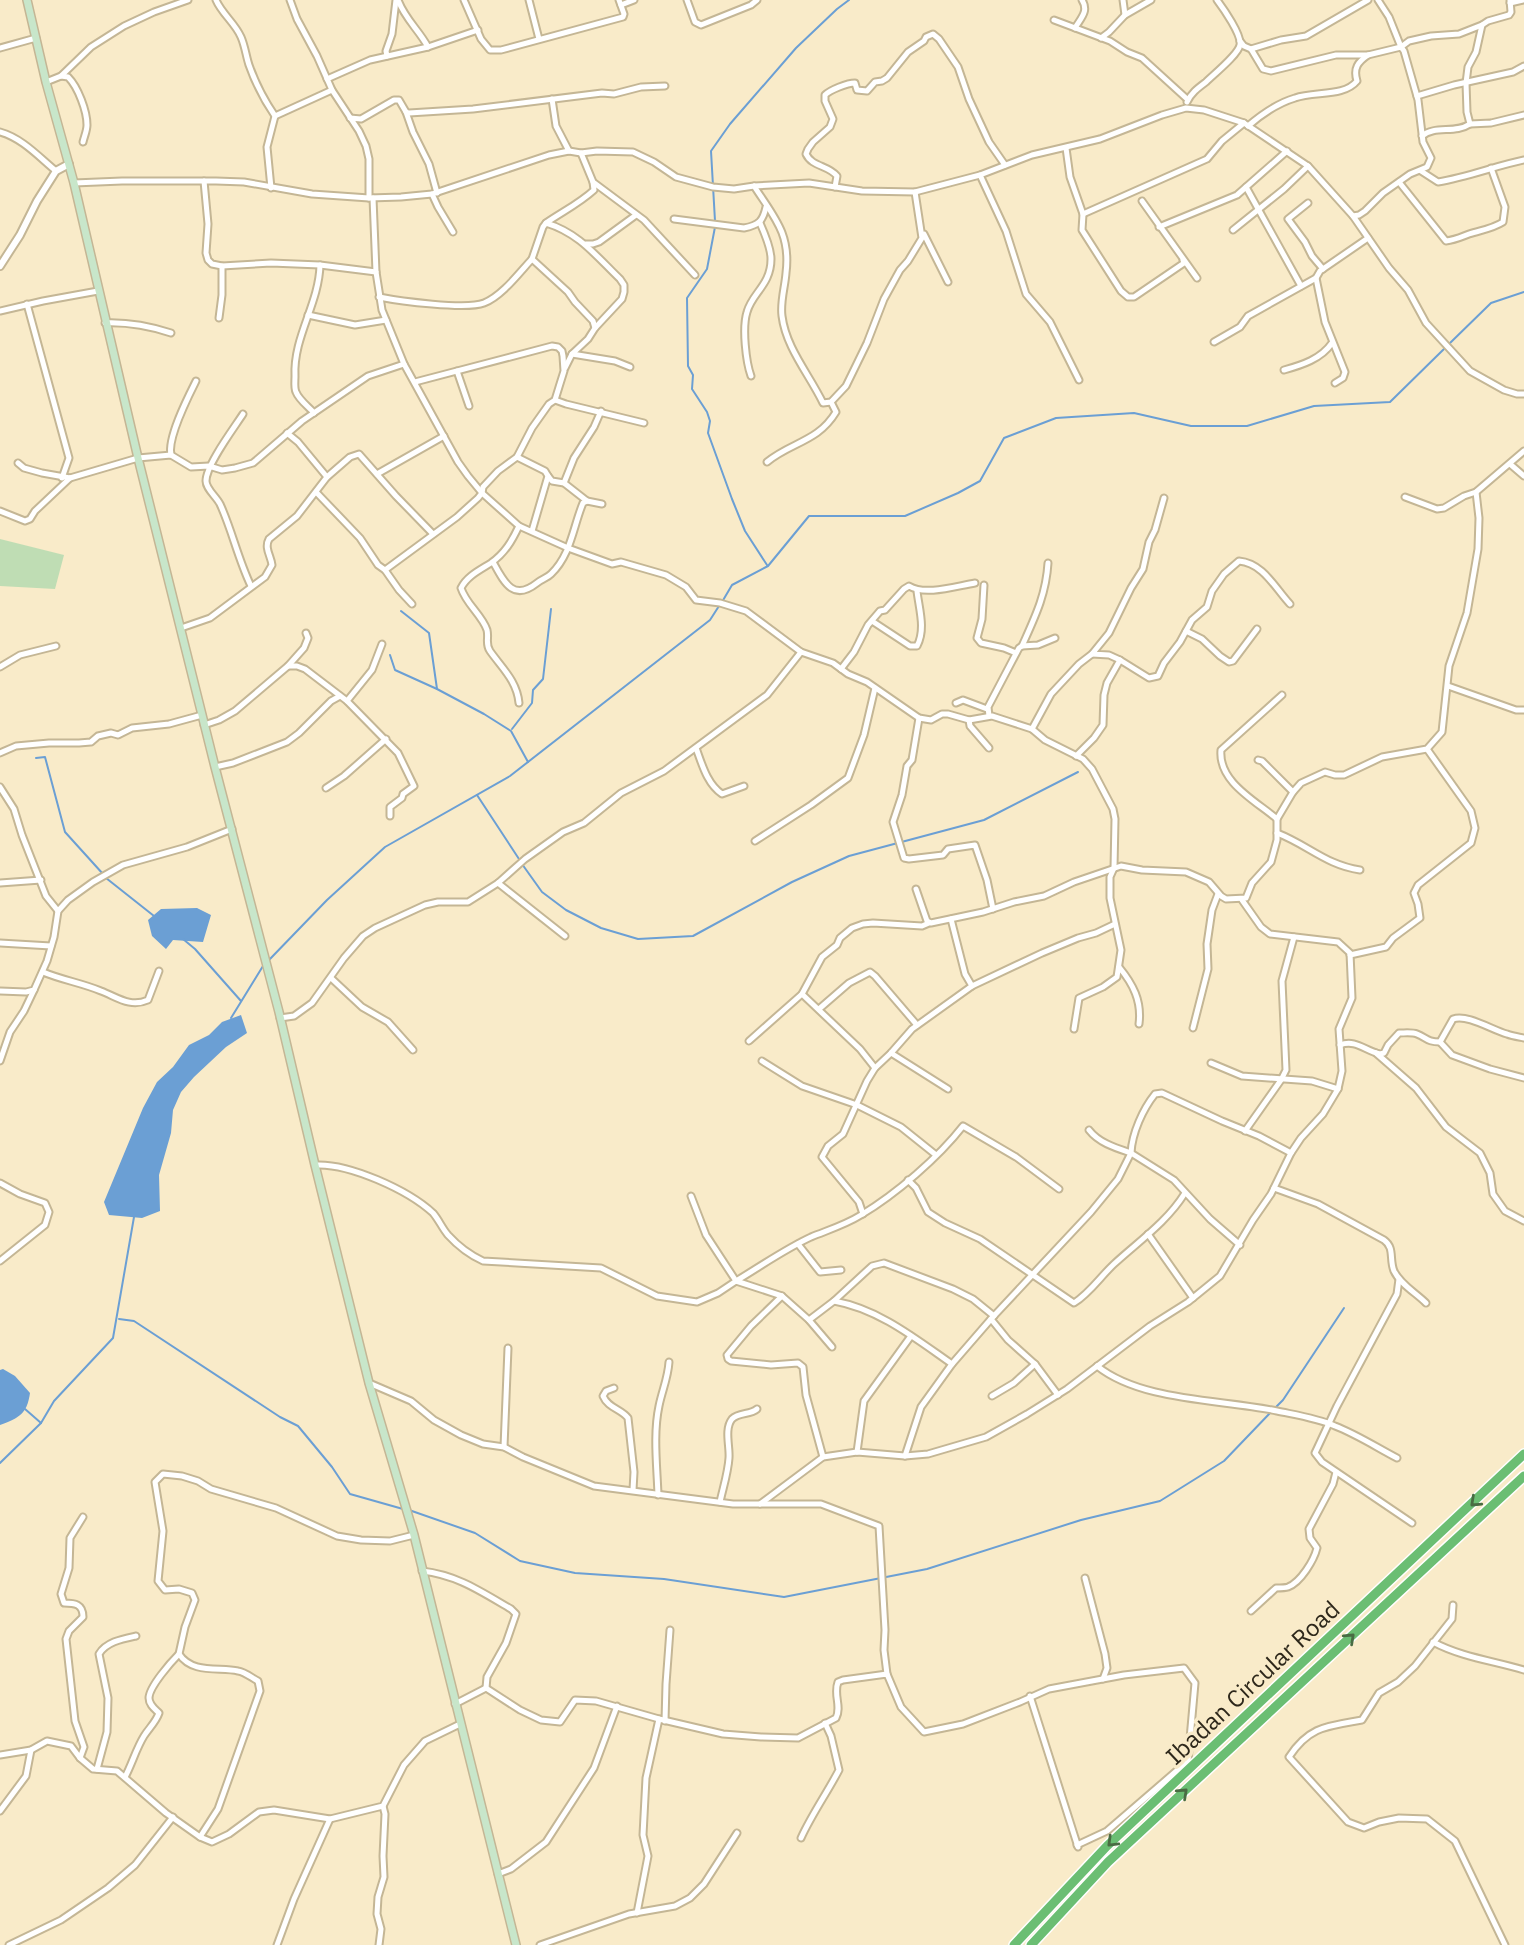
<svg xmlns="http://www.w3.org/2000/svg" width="1524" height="1945" viewBox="0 0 1524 1945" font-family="'IBM Plex Sans',sans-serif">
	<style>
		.green { fill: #bfddb4 }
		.water { fill: #6b9fd4 }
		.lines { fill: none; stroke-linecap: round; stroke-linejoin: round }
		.stream { stroke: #6b9fd4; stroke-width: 2 }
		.minor-casing { stroke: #c4b695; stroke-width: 9 }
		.tertiary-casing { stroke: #c4b695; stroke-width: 10 }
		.secondary-casing { stroke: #c4b695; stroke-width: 10 }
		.trunk-casing { stroke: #fff; stroke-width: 12 }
		.minor { stroke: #fff; stroke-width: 5 }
		.tertiary { stroke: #fff; stroke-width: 6 }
		.secondary { stroke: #c8e6ca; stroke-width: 7 }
		.trunk { stroke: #6bbe73; stroke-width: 9 }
		.oneway { stroke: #496c43 }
		.labels { text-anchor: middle; stroke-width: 7; stroke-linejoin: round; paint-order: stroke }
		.street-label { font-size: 24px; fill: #2e281b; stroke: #f9ebc9 }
	</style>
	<rect width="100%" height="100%" fill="#f9ebc9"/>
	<polygon class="green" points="0,539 64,555 55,589 0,586"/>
	<g class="water">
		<polygon points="197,908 211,915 203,942 173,940 166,949 152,936 148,920 161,909"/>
		<polygon points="241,1015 247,1033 226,1047 194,1077 181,1092 173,1110 171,1133 159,1175 160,1211 142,1218 109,1215 104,1202 143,1108 157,1082 173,1067 189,1045 209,1035 222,1022"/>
		<path d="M3,1369L15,1376L30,1393C27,1414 19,1418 0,1425V1370Z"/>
	</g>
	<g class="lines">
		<g class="stream">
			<polyline points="715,221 711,151 730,124 796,48 837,9 849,0"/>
			<polyline points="715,227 707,269 687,298 688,366 693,375 692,389 707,412 710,421 708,433 732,499 745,531 767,565"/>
			<polyline points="1449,344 1491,303 1524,292"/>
			<polyline points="722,602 732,585 768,566 809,516 905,516 958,493 980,481 1004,438 1056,418 1134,413 1191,426 1247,426 1314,406 1390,402 1445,348"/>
			<polyline points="401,611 429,633 437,689 484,714 511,731 528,762"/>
			<polyline points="390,655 395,670 437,689"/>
			<polyline points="512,729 532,703 533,690 543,679 551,609"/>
			<polyline points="36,758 45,757 65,832 103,874"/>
			<polyline points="477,795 519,859"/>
			<polyline points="522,864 542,892 566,910 601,928 638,939 693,936 792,882 849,856 984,820 1078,772"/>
			<polyline points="106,878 154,916"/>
			<polyline points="183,939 195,949 241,1001"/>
			<polyline points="269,960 327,900 385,847 510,776 710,620 719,606"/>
			<polyline points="231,1018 263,966"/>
			<polyline points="119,1319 134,1321 280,1417 298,1426 332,1467 350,1494 403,1509"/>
			<polyline points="1275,1408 1283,1400 1344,1308"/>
			<polyline points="25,1409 41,1423"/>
			<polyline points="0,1463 41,1423 54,1401 113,1338 134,1217"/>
			<polyline points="409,1510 475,1533 520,1561 575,1573 664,1579 784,1597 927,1569 1081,1520 1160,1501 1224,1461 1271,1412"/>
		</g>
		<defs>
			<g id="minor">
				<path d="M216,0C222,14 235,23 241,37C245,46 246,56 249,65C255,82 264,100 275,116L267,147L271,188"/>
				<polyline points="290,0 297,19 317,56 332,90 359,131 366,146 369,159 369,198"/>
				<path d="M398,0C405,19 419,30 428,47"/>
				<polyline points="464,0 481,39 490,50 501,50 623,17 624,14 619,0"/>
				<polyline points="529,0 539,39"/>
				<polyline points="687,0 695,22 701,25 751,5 757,0"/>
				<polyline points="1123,0 1125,15"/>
				<polyline points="1510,3 1523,0"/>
				<polyline points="621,5 634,0"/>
				<polyline points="1054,20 1110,41 1127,52 1142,58 1187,99"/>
				<path d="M1075,28C1081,18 1089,11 1082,0"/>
				<polyline points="1101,38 1109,32 1125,15 1151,0"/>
				<polyline points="1240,41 1244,46 1251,49 1263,69 1271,71 1336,55 1368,55 1401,47 1409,41 1431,36 1459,34 1482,25"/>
				<polyline points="0,48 36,38"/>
				<polyline points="1251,49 1281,40 1306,36 1368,0"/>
				<polyline points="387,56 386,51 392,34 396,0"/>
				<path d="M61,76L68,77C78,87 87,111 87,125C87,131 84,137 83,142"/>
				<polyline points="327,79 370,60 428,47 478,30"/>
				<polyline points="46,82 61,76 91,47 124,26 154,12 188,0"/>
				<polyline points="1417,96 1454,85 1513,72 1524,66"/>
				<polyline points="552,99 556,126 569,151"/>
				<path d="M1187,102C1191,93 1198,88 1206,82C1214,74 1238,55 1240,45C1242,35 1223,8 1217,0"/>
				<polyline points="406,112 413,132 429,164 437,193"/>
				<polyline points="275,116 332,90"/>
				<polyline points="350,118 361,119 394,100 399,100 406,112 409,113 473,109 602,93 614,94 641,87 665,86"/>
				<polyline points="1470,124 1491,123 1524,115"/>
				<path d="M1248,126C1262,114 1278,103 1295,98C1315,91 1344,97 1357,81C1353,68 1358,62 1368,55"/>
				<path d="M0,132C22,138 39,157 56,171"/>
				<path d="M1422,136C1435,125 1455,134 1470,124L1467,112L1466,83L1468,67L1476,52L1482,25L1488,21L1509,15L1511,12L1510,0"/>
				<polyline points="1066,148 1070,177 1083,214 1082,230 1121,291 1128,297 1134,297 1184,263 1183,260"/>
				<polyline points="581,153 593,182 644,220 695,275"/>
				<path d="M1421,171L1438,182C1468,177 1495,166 1524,160"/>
				<polyline points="980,175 1006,231 1026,294 1050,322 1079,380"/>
				<polyline points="204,181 208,224 206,253 208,260 212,264 222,266 271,263 320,265 376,272"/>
				<path d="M593,182L594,190C580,203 562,212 546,223L543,227L532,259L568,292L575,302L593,321L595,328"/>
				<path d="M1399,182L1446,241C1455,240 1461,237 1469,234C1481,230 1492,229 1503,222L1505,207L1491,168"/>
				<polyline points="74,183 122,181 216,181 244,182 312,194 369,198 401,197 432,194 549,155 569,151 581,153 597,151 633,152 654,162 676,177 713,187 734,189 754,186 809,183 862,191 915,192 980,175 1032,155 1100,139 1162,115 1186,108 1204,110 1244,123 1308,166 1353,216 1389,268 1408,290 1426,323 1470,371 1504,390 1517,394 1524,394"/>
				<path d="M754,186C774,217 791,234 786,273C785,287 780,302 782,316C786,348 809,374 823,403L831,402L846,386L867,343L884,299L900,270L908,261L922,238L915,192"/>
				<path d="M835,187L837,176C828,165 812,167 806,154L808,149L813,142L830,127L833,119L825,101V95C830,90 847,83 855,83L857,90L867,91L875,82L882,81L887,78L908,52L924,41L926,37L933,34L939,39L958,67L969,99L989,142L1005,165"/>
				<polyline points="1246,187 1301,286"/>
				<polyline points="432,194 438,207 453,232"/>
				<polyline points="373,198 376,272 382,310 404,364 458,462 468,476 482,493 519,526 568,548 612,564 621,562 666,575 686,587 696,600 720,603 746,611 801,652 833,663 848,674 867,682 919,718 931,720 942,714 948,714 969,720 992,716 1032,729 1045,740 1083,759 1092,769 1113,809 1115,819 1114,868 1110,877 1110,898 1121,950 1117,977 1103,987 1079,998 1074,1029"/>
				<polyline points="1142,201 1197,278"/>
				<polyline points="1308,203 1288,219 1305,242 1312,256 1323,269"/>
				<polyline points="1083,214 1207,159 1222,141 1244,123"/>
				<polyline points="1353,216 1359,215 1365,211 1383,193 1410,174 1427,167 1431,158 1423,142 1418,100 1404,51 1401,47 1389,17 1378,0"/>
				<path d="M674,219L744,228C759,225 763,221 766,207"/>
				<path d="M546,223C579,233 596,256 620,279L624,285V292L622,299L595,328L588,339L572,354L565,368"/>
				<polyline points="1159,227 1237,195 1287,151"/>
				<polyline points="1233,230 1284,189 1308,166"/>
				<polyline points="924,234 948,282"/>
				<polyline points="586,244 593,244 599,242 636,215"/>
				<path d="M379,297C399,301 466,310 484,303C502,296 519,273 532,259"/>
				<polyline points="27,304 69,458 62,478"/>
				<polyline points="0,311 43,301 98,291"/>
				<polyline points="308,315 355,325 386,320"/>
				<polyline points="219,318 222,295 222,266"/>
				<path d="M105,323C129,322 149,326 171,333"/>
				<polyline points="1214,342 1240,327 1248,316 1316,278"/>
				<polyline points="572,354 615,361 630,367"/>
				<path d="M1284,370C1302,365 1321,359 1332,343"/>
				<polyline points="457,371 469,406"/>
				<path d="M751,376C746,362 742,328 747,312C752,293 771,285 771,259C771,249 764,232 760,223"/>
				<polyline points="1335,383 1343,378 1345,372 1325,322 1316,278 1320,271 1368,238"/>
				<polyline points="555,400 566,404 644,423"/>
				<path d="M314,413C309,407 299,400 296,392C294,388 295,381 295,376C293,337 319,304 320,265"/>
				<path d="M243,414C234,428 206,465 206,481C206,489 216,496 220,504C232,530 238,559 251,586"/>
				<path d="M171,455C167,438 188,397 196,381"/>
				<polyline points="517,457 545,471 548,476 532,531"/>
				<path d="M767,462C791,442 818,442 836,412L831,402"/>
				<polyline points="18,463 24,468 42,473 70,478 138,458 171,455 191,467 209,466 222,470 235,468 253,463 302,421 368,376 404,364"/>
				<polyline points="1510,464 1524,476"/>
				<polyline points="377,474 444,436"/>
				<polyline points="548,476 552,481 564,483 587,501"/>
				<polyline points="327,477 350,457 359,454 396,496 433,534"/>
				<polyline points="564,483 574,458 594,427 601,411"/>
				<polyline points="316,492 360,538 378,565 385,570 399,590 412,604"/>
				<polyline points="1405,497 1437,509 1444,508 1464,496 1476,492 1524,451"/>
				<polyline points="0,511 25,521 30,519 35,511 70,478"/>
				<path d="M493,562C504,582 513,602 537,583C542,579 547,578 551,574C571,555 573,527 583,503L587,501L602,504"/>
				<polyline points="385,570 457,517 478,498 482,493 483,487 498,471 517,457 532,428 549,404 555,400 559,387 564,371 563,356 562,351 558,347 552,346 415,382"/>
				<polyline points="984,585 982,619 977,638 981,643 1004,648 1016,653"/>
				<path d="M872,621L910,646H917C926,629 919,609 917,591"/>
				<path d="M181,628L210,618L265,577L272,565C271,556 264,548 269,539L297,516L327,477L298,442L287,433"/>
				<polyline points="1186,631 1202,639 1220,656 1229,662 1233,661 1257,629"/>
				<path d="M1022,646C1035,617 1046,595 1048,563"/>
				<path d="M1120,660L1149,678L1158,676L1164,663L1180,642L1192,620L1207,607L1212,591L1224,574L1239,561C1263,563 1275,588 1290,604"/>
				<polyline points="288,666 297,666 305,669 347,701 398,753 414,786 403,794 402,798 390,807 390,816"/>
				<polyline points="0,667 20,655 56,646"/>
				<path d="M841,669L854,652L868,625L880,611L885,610L904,589L909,586C925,596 956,586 975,583"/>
				<polyline points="1448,686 1516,710 1524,710"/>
				<polyline points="347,701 372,670 382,644"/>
				<path d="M519,703C517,681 502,668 490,651C485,644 489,638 487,630C482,615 466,604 461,588C467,576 480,570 491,563C505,553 512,541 519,526"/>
				<polyline points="956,703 963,700 987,709"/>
				<polyline points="989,716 988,707 1019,648 1022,646 1038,645 1055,638"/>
				<polyline points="919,718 912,760 907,766 902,795 893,822 904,858 909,859 943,855 948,849 975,845 987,880 993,909"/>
				<polyline points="969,720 970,726 989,748"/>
				<polyline points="204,725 219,720 235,711 288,666 304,648 308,638 306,633"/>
				<polyline points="1032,729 1051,694 1079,664 1092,654"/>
				<path d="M696,748C702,764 707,784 722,794L744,786"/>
				<polyline points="0,753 16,746 49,743 79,743 91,742 98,736 111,733 118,735 132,728 169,724 202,715"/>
				<polyline points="1076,756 1094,738 1103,725 1104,695 1107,683 1120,660 1109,655 1092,654 1109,633 1131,588 1143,569 1149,542 1155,530 1164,498"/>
				<polyline points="215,767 233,763 287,742 299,733 331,701 340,696"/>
				<polyline points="0,787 14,809 22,835 46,896 58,911"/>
				<polyline points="326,788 344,776 386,739"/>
				<polyline points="1293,792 1301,783 1325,772 1335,775 1344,775 1382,757 1427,749 1442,732 1449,666 1467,613 1478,549 1479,518 1476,492"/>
				<path d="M1277,819C1256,801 1218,782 1221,750L1282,695"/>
				<path d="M1277,833C1308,845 1326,865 1360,870"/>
				<polyline points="755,841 811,805 848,778 864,735 875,688"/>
				<polyline points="0,883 41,880"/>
				<polyline points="498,883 565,936"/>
				<polyline points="916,889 927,921 931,923 983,912 1014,902 1044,896 1074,882 1121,866 1142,870 1186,872 1209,882 1221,896 1226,899 1246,898 1252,883 1271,862 1277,840 1277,819 1293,792 1262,761 1258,760"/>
				<polyline points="951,919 965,974 972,986"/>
				<polyline points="0,943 51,946"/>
				<polyline points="1350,955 1386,947 1393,938 1420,918 1418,904 1414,893 1418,885 1471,843 1475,828 1471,811 1427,749"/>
				<path d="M1119,967C1133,984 1142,1001 1139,1024"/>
				<path d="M43,972C62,980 82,983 101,991C117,997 130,1008 148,1000L159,971"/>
				<polyline points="331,978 362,1007 388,1022 413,1050"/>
				<polyline points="0,991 26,992 34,990 47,961 54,937 58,911 68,900 93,882 123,865 187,847 232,829"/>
				<polyline points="802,994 860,1049 875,1068"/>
				<polyline points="819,1009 849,983 870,972 875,976 917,1025"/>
				<polyline points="280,1018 294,1016 312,1003 344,958 363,936 375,928 425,905 438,902 468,902 498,883 525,859 563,832 584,823 621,793 664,771 767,695 801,652"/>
				<polyline points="1193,1028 1208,969 1207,944 1212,910 1218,894"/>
				<polyline points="749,1041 802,994 822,957 837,945 840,938 852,928 863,924 873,923 922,926 929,923"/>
				<polyline points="1440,1042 1452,1055 1490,1069 1524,1078"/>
				<path d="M1340,1045C1356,1039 1365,1051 1380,1054L1384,1053L1388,1045L1399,1033C1405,1033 1412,1032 1417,1034C1427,1038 1427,1042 1440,1042L1453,1019C1468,1014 1492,1030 1507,1034C1512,1036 1519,1037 1524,1038"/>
				<polyline points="891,1053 948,1089"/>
				<polyline points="1376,1053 1416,1088 1446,1127 1480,1153 1490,1173 1493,1194 1505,1211 1524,1221"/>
				<polyline points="0,1061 10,1032 24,1011 34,990"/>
				<polyline points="762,1061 802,1086 857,1105 901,1127 936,1155"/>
				<polyline points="1211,1063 1242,1076 1312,1081 1338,1089"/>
				<path d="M1089,1130C1099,1143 1116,1148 1131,1153C1132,1133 1143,1109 1155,1094L1162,1093L1222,1121L1259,1136L1291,1153"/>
				<polyline points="1245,1131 1281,1080 1286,1070 1282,981 1294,937"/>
				<path d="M315,1165C349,1163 408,1190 433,1213C439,1220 442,1228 448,1235C458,1246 470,1255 483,1261L601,1268L657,1296L697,1302L718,1293L736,1281L706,1235L691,1196"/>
				<path d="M908,1180L916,1188L928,1212L945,1223L980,1239L1074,1303C1090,1293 1100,1277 1114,1264C1139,1241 1167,1222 1185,1193"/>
				<polyline points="0,1183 20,1194 45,1203 49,1212 45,1225 0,1261"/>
				<path d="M1274,1188L1318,1204L1384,1240C1395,1248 1389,1259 1394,1271C1400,1284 1416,1293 1426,1303"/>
				<polyline points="863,1214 859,1202 822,1157 828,1146 843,1134 867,1081 875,1068 891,1053 912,1029 972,986 1042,953 1078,938 1096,933 1115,924"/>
				<polyline points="1148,1234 1193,1298"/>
				<polyline points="798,1244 820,1272 841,1270"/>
				<polyline points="1399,1279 1397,1294 1337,1406 1315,1453 1322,1462 1412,1523"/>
				<path d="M736,1281C761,1266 785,1249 811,1237C828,1230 845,1225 861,1215C896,1194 938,1158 963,1126L1016,1157L1059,1189"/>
				<path d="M736,1281L782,1296L809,1320L834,1301C879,1309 916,1339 952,1364"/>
				<polyline points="782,1296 751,1326 727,1355 728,1359 731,1361 771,1365 798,1363 803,1367 806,1395 823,1457"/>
				<polyline points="834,1301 872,1266 884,1263 953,1289 973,1299 994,1316"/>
				<polyline points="991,1319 1008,1340 1035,1364 1058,1395"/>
				<polyline points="809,1320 832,1347"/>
				<path d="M1097,1366C1142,1402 1222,1399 1277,1411C1296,1415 1317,1418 1335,1426C1356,1434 1376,1447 1397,1458"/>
				<polyline points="369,1383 411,1401 434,1420 461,1435 483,1444 504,1447 523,1457 594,1486 733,1504 821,1504 879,1526 885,1630 884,1650 887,1674"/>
				<path d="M614,1388L606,1391L603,1396C608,1408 621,1409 628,1418L634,1472L633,1490"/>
				<polyline points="992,1396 1014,1383 1035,1364"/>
				<polyline points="504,1447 508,1348"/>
				<polyline points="857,1452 864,1401 911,1336"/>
				<polyline points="905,1456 921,1407 952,1364 991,1319 1091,1212 1118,1179 1131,1153 1174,1180 1210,1219 1240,1245"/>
				<path d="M658,1495C657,1466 653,1434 659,1406C662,1391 668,1378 669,1362"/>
				<path d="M720,1502C723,1488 728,1473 729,1458C730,1447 724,1429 732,1419C739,1412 750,1415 757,1409"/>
				<polyline points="760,1504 823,1457 857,1452 905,1456 928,1454 986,1437 1027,1414 1067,1389 1150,1326 1188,1302 1220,1276 1253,1220 1271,1194 1291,1153 1301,1138 1323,1114 1338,1089 1342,1071 1339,1029 1352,998 1350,953 1338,942 1270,934 1261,927 1242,900"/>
				<path d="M422,1571C457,1575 480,1591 511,1609L516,1614L506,1643L487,1677L486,1688"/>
				<polyline points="1085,1578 1105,1654 1107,1668 1103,1679"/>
				<path d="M1453,1605L1452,1619L1415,1666L1398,1682L1379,1693L1362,1720C1328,1726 1309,1726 1289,1757L1348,1822L1364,1828L1379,1822L1399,1818L1427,1819L1455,1841L1505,1945"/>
				<path d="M1251,1611L1276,1588C1280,1588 1285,1588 1288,1587C1301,1582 1314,1560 1317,1548L1310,1538L1309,1529L1333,1484L1336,1472"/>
				<path d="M1433,1642C1461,1657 1494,1661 1524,1670"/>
				<polyline points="1030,1696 1078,1847"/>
				<path d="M455,1704L486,1688L520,1710L541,1720L560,1722L575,1700L596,1701L659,1719L723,1734L761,1737L798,1738L836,1718C842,1706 833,1695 838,1682L843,1680L887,1674L901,1707L924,1732L963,1724L1020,1702L1049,1689L1124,1675L1184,1668L1195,1683L1188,1761L1107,1831L1077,1845"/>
				<polyline points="665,1721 666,1684 670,1630"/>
				<polyline points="0,1755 31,1750 47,1741 71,1746 80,1758 93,1769 117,1771 166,1813 200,1837 212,1842 229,1834 259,1812 274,1810 330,1819 383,1806 404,1765 425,1741 460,1724"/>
				<path d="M80,1758L84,1747L75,1721L66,1639L69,1631L83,1617C83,1604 75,1603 64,1603L61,1594L69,1568L70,1538L83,1517"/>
				<path d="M97,1769L107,1732L108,1698L99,1654C106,1642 122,1639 136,1636"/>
				<path d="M125,1777C132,1764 136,1749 144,1736C149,1728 156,1722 159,1713C155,1709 149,1705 149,1698C149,1687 171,1662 179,1654"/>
				<polyline points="0,1811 26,1776 31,1750"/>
				<path d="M200,1837L218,1809L260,1691L258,1681C252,1678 245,1672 238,1671C219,1667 192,1674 179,1654L185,1627L195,1600L192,1593L179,1589L165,1590L158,1581L163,1531L155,1482L163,1474L182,1476L198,1481L211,1489L276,1508L337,1536L361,1540L390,1541L414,1535"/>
				<path d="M801,1838C812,1814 827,1793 839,1770L831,1736L825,1723"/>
				<polyline points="498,1874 511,1869 546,1842 594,1768 617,1706"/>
				<polyline points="637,1913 648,1856 643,1835 646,1778 659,1719"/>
				<polyline points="9,1945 61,1920 108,1888 135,1865 173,1817"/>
				<polyline points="277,1945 294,1899 330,1819"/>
				<polyline points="379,1945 381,1929 377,1914 378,1897 384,1877 383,1856 385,1814 383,1806"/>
				<polyline points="540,1945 629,1914 675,1906 690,1898 704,1884 737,1833"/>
			</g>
			<polyline id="tertiary" points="0,266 20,235 37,201 56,171 69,164"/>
			<polyline id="secondary" points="27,0 46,82 74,183 138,458 215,767 279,1012 315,1165 369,1383 414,1535 516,1945"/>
			<g id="trunk">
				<polyline points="1014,1945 1107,1846 1524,1454"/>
				<polyline points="1031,1945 1108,1862 1524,1476"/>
			</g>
		</defs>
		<use href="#minor" class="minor-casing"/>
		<use href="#tertiary" class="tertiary-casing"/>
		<use href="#secondary" class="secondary-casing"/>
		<use href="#trunk" class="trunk-casing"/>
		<use href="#minor" class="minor"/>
		<use href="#tertiary" class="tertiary"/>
		<use href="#secondary" class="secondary"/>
		<use href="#trunk" class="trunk"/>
	</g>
	<defs><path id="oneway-chevron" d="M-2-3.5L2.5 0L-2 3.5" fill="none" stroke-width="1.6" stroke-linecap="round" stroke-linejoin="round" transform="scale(1.75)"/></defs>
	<g class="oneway">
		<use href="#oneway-chevron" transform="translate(1475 1502) rotate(137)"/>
		<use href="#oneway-chevron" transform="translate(1350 1638) rotate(-43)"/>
		<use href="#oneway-chevron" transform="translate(1183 1793) rotate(-43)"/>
		<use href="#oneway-chevron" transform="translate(1112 1842) rotate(136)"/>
	</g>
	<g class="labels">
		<g class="street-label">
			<text transform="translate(1253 1683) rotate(-43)" y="8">Ibadan Circular Road</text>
		</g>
	</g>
</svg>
